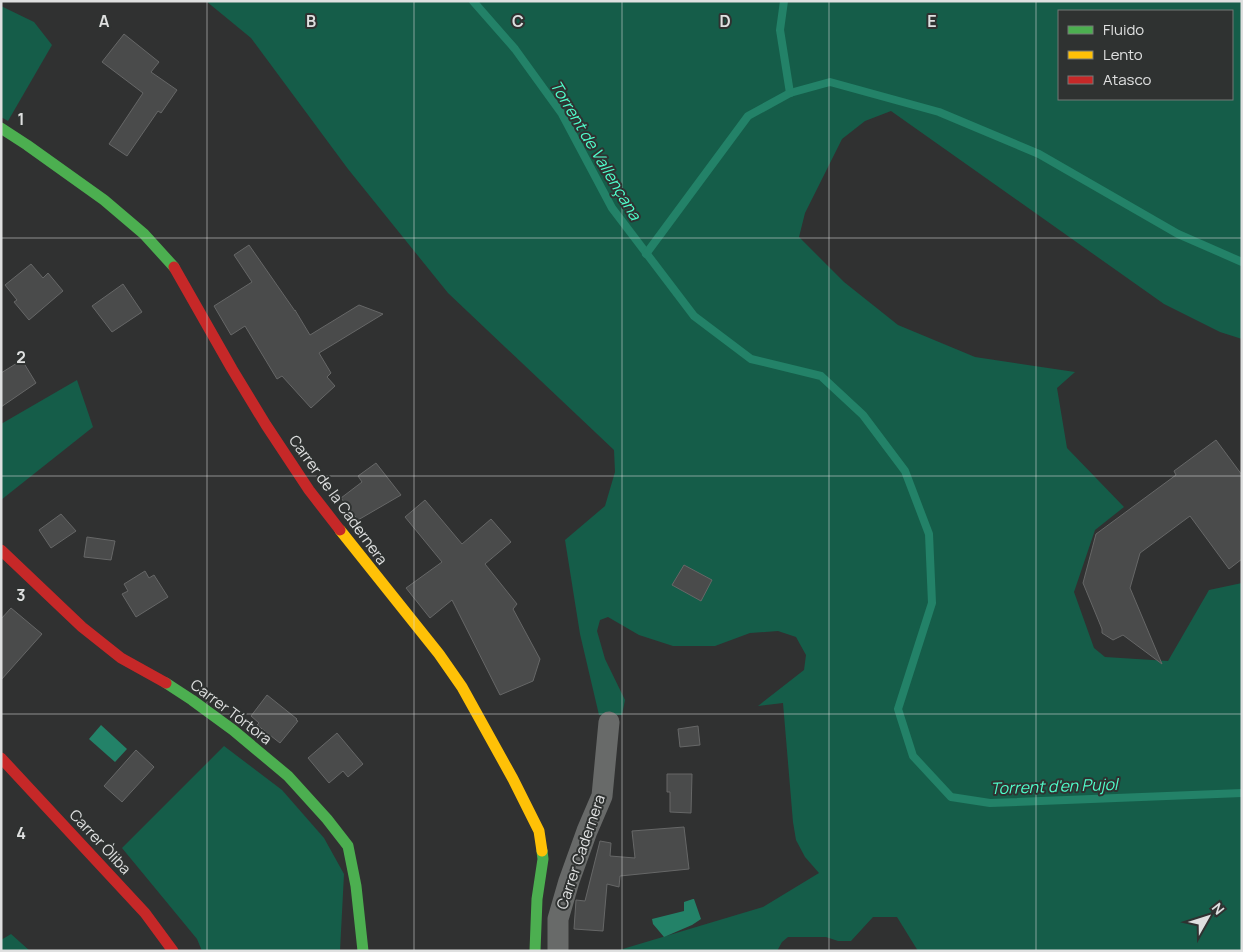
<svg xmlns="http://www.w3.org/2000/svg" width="1243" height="952" viewBox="0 0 1243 952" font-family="Manrope,sans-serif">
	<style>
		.green { fill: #155d49; fill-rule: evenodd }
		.water { fill: #238268 }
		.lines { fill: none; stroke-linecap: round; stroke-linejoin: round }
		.stream { stroke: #238268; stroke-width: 8 }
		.building { fill: #4a4b4b; stroke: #666767 }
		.street { stroke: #686a69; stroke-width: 21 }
		.fast { stroke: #4caf50; stroke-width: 11 }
		.slow { stroke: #ffc107; stroke-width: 11 }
		.jam { stroke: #c62828; stroke-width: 11 }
		.grid { fill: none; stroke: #dfe0e0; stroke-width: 1; stroke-opacity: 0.55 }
		.labels { text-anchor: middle; stroke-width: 4; stroke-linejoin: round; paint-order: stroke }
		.street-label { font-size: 15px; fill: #dfe0e0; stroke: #2f3231 }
		.water-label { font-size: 16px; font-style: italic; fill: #4ffecb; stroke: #2f3231 }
		.grid-label { font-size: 16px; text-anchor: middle; font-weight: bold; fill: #dfe0e0; stroke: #2f3231; stroke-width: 4; stroke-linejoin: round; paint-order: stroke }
	</style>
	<rect width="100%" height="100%" fill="#303131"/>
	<g class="green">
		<path d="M206,1H1242V339L1220,332L1164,304L891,111L865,121L842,139L805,213L799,237L844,282L898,325L975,357L1075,372L1057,388L1067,448L1124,507L1095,530L1074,592L1094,648L1105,657L1168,661L1209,590L1242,583V951H918L897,917H873L851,941H838L826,937H788L782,942L777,951H616L763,907L819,873L805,857L796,840L793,822L783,703L758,706L804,670L806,655L796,637L778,631L750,633L715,646H673L639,635L608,617L600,620L597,631L605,659L625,700L622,715H599L580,634L565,540L605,506L615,472L614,450L448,293L348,169L251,38ZM1059,11H1232V99H1059Z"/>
		<polygon points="1,6 34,22 52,45 8,121 1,117"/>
		<polygon points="77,380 93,427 1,500 1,424"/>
		<polygon points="224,746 282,790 324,838 344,874 340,951 202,951 197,939 122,848"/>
		<polygon points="11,934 30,951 1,951 1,940"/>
	</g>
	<g class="water">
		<polygon points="101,725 127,749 115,762 89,739"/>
		<polygon points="693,899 694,899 701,919 692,925 664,937 653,924 652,919 684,911 684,902"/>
	</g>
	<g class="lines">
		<g class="stream">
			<polyline points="473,1 515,49 562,114 612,208 694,316 751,359 821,376 863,415 905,471 929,534 932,603 898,709 913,756 951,797 990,803 1242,793"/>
			<polyline points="784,1 780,30 790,93"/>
			<polyline points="646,254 748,116 790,93 830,82 939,112 1039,154 1178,234 1242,262"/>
		</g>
	</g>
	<g class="building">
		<polygon points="124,34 159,62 151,72 177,90 161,113 158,111 127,156 109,144 143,93 102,62"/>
		<polygon points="249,245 295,311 295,310 310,335 359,305 383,314 319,353 331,373 327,377 335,386 311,408 282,376 277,379 245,326 231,335 214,306 252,282 234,255"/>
		<polygon points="31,264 43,278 48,273 63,291 29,320 14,302 17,300 5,285"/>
		<polygon points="123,284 142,312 112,332 92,306"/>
		<polygon points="22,360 36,383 1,407 1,373"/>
		<polygon points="1216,440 1242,475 1242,559 1229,569 1190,516 1140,553 1130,588 1162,664 1123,635 1113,640 1102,633 1102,629 1083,583 1096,534 1176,475 1174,471"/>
		<polygon points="376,463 401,495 358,520 341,498 362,482 358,476"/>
		<polygon points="425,500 462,544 491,519 511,542 485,564 517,604 513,609 540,659 533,681 500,695 452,600 430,618 406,588 442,562 405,517"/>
		<polygon points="61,514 76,531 51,548 39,530"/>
		<polygon points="87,537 115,541 111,560 84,557"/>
		<polygon points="684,565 712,580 701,601 672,585"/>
		<polygon points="145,571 149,578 154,575 168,597 136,617 122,594 128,591 124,584"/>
		<polygon points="11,608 42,634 1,680 1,619"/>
		<polygon points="267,695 297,719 296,720 298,721 280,743 257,725 259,723 251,716"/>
		<polygon points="698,726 700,745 680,747 678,729"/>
		<polygon points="337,733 363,764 348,777 343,771 329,783 308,758"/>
		<polygon points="136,750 154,767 122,802 104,786"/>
		<polygon points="667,774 692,774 691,813 670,812 670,792 667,792"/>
		<polygon points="684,827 689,869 620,876 619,887 607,884 603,931 574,929 576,900 585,901 600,841 611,843 610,856 635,858 632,831"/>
	</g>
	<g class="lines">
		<polyline class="street" points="558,951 558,919 569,881 587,831 602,796 609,722"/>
		<g class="fast">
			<polyline points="1,128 27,145 104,200 144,234 174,267"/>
			<polyline points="166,683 192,700 233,730 288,776 327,819 348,846 356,886 363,951"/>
			<polyline points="535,951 537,899 543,859 542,851"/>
		</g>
		<polyline class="slow" points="340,530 439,654 462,687 513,779 539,831 542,851"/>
		<g class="jam">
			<polyline points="174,267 232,369 266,425 309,490 340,530"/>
			<polyline points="1,550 82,627 121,658 166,683"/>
			<polyline points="1,758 145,913 173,951"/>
		</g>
	</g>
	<path class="grid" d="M207,1V951M414,1V951M622,1V951M829,1V951M1036,1V951M1,238H1242M1,476H1242M1,714H1242"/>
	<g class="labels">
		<g class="street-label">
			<text transform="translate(338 500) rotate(54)" y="5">Carrer de la Cadernera</text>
			<text transform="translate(231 712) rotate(37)" y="5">Carrer Tórtora</text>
			<text transform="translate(100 842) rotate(47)" y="5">Carrer Òliba</text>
			<text transform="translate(581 852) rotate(-71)" y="5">Carrer Cadernera</text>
		</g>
		<g class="water-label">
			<text transform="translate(596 150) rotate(59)" y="6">Torrent de Vallençana</text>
			<text transform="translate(1054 786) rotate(-2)" y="6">Torrent d'en Pujol</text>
		</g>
	</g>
	<g class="grid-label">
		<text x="104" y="27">A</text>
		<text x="311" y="27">B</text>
		<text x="518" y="27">C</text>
		<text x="725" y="27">D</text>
		<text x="932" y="27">E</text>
		<text x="21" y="125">1</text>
		<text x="21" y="363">2</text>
		<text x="21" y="601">3</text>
		<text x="21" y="839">4</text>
	</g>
	<rect width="1243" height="952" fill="none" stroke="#dfe0e0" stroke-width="5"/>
	<rect x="1058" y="10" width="175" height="90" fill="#2f3231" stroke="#757877"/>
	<rect x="1068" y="26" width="25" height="8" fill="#4caf50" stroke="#757877"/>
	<text x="1103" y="35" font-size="15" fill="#dfe0e0">Fluido</text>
	<rect x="1068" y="51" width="25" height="8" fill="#ffc107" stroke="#757877"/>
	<text x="1103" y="60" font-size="15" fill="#dfe0e0">Lento</text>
	<rect x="1068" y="76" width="25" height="8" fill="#c62828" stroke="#757877"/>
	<text x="1103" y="85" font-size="15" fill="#dfe0e0">Atasco</text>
	<g transform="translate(1208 917) rotate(51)" stroke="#2f3231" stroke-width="4" paint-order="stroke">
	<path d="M0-4L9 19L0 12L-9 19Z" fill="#dfe0e0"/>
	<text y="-8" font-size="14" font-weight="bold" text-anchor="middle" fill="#dfe0e0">N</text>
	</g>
</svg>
